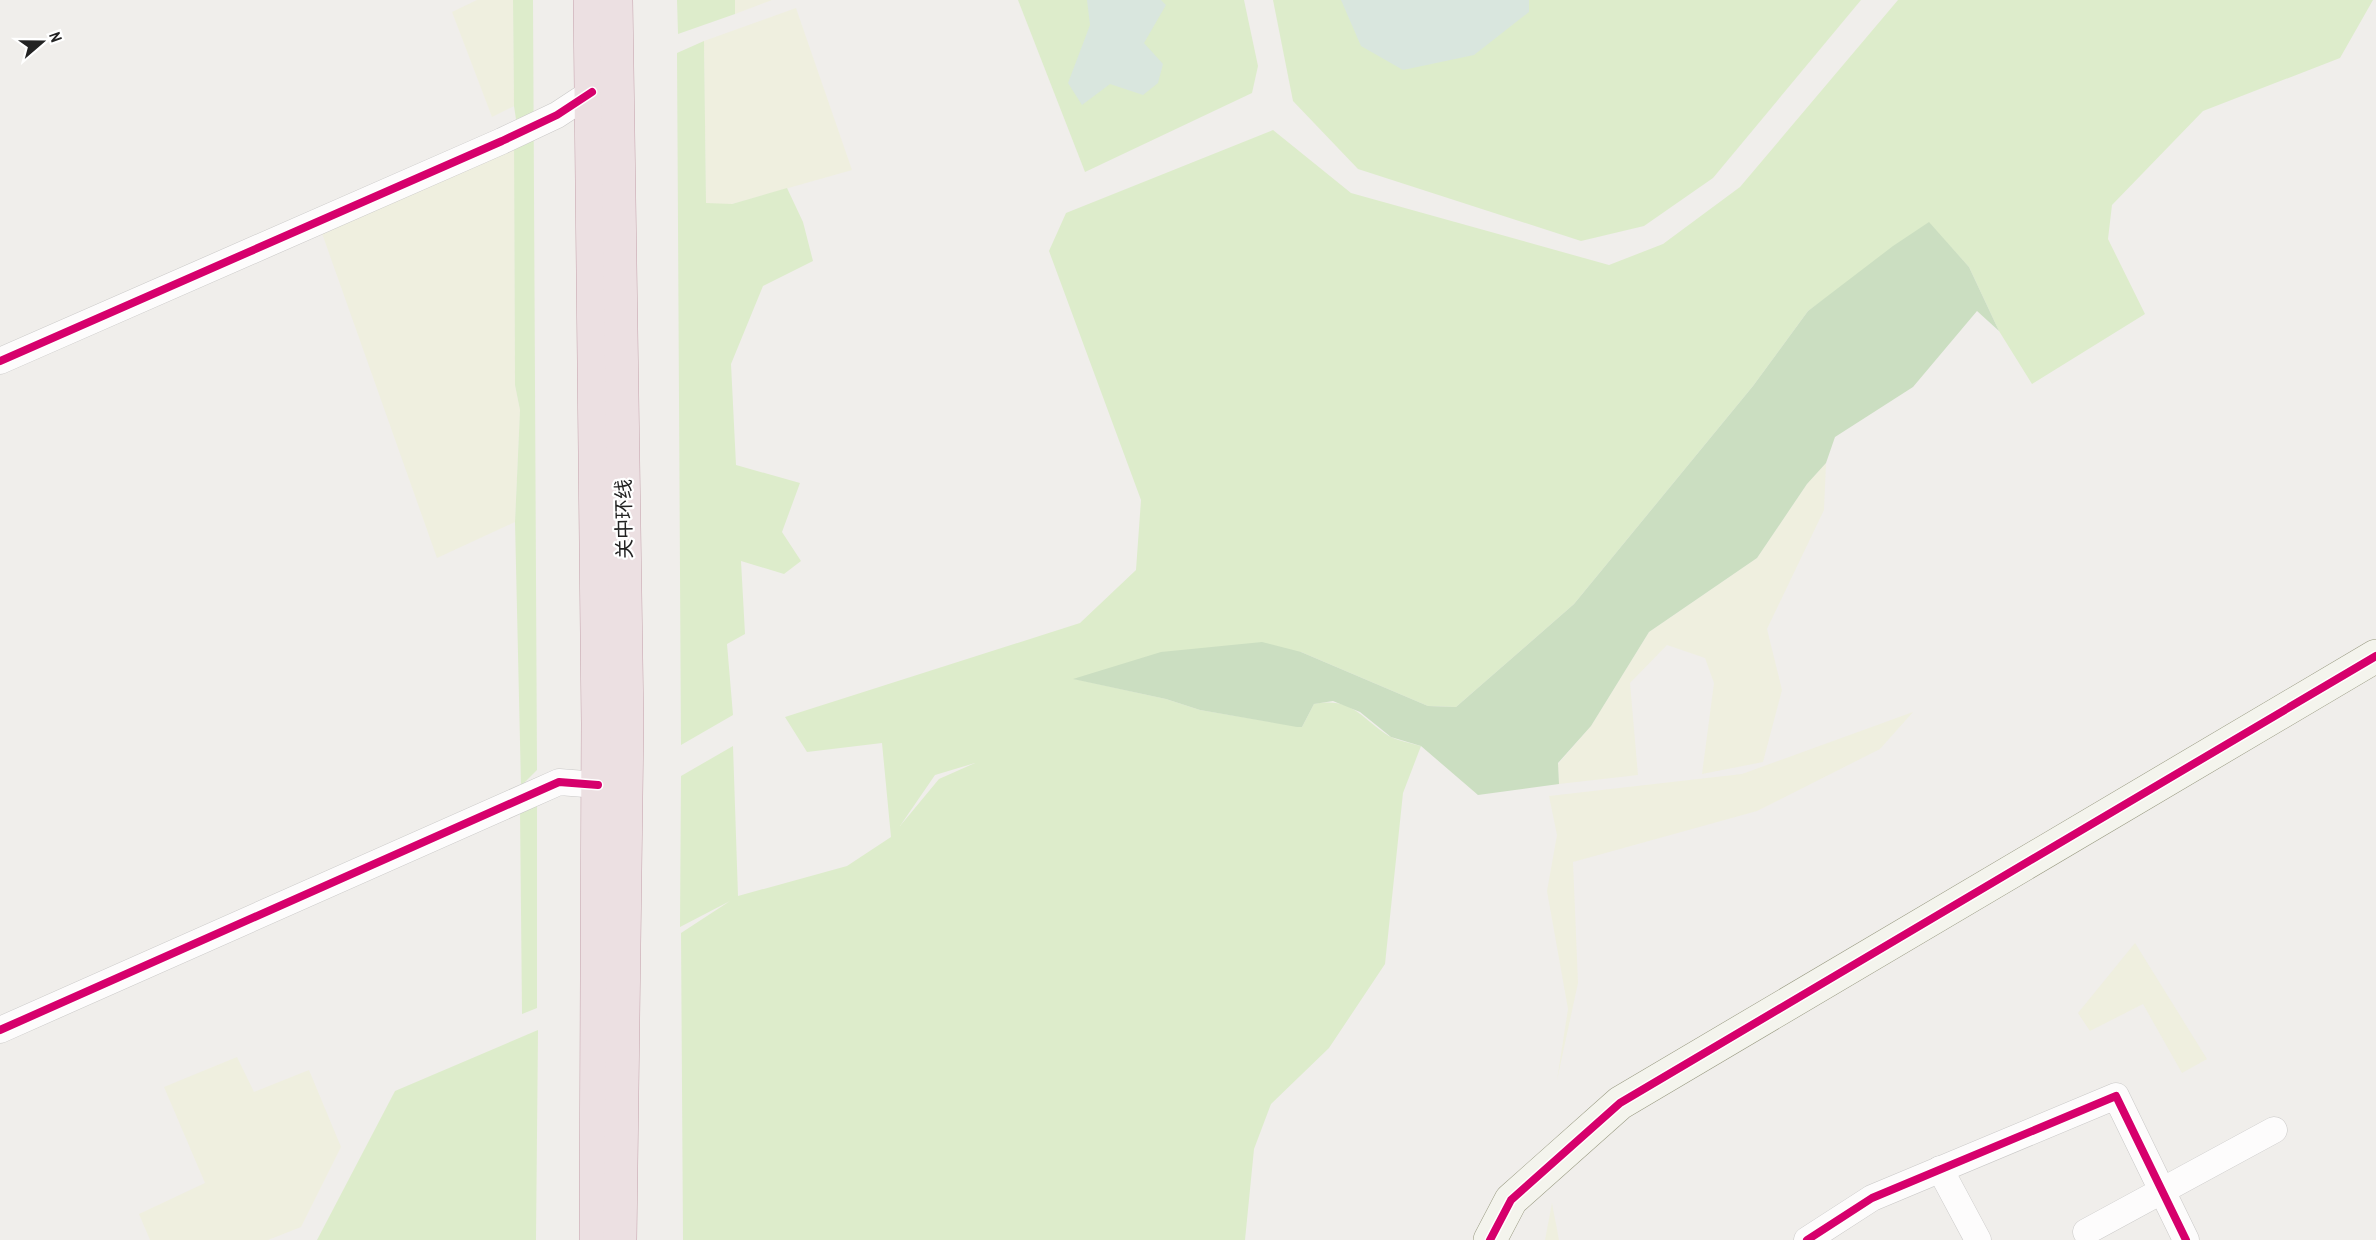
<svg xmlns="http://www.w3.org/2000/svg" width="2376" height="1240" viewBox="0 0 2376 1240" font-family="'Archivo Narrow','Noto Sans SC',sans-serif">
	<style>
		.farmland { fill: #efefdf }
		.grass { fill: #ddeccb; fill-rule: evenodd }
		.forest { fill: #cbdec1 }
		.wetland { fill: #d9e6de }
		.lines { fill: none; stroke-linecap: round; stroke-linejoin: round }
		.street-casing { stroke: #c9c8c7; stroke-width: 27 }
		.secondary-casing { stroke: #999a82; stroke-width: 34 }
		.highway-casing { stroke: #c5a2ac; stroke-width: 34 }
		.street { stroke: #fdfcfc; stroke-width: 26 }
		.secondary { stroke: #f4f4ed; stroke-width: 33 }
		.highway { stroke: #ece0e2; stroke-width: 33 }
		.cycleway-casing { stroke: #fff; stroke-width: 11 }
		.cycleway { stroke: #d6006c; stroke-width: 8 }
		.labels { text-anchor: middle; stroke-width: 4.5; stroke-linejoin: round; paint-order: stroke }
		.street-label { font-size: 20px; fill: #222; stroke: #fff }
	</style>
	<rect width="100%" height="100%" fill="#f0eeeb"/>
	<g class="farmland">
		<polygon points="477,0 513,0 514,106 492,117 452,12"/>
		<polygon points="735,0 772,0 735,14"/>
		<polygon points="796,8 852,170 732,204 706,204 704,41"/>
		<polygon points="514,140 515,384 520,410 515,522 437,558 318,222"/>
		<polygon points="1826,463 1824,510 1767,629 1782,690 1763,762 1702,774 1714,683 1705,658 1667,645 1630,683 1638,775 1559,784 1558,764 1591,726 1649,632 1757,558 1807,484"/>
		<polygon points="1913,712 1880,749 1757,811 1573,862 1578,983 1557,1080 1568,1009 1547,891 1557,835 1549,796 1742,774"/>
		<polygon points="2135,943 2207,1059 2182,1073 2143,1004 2090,1031 2078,1013"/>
		<polygon points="237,1057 254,1092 309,1070 341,1147 301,1227 268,1240 150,1240 139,1214 205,1183 164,1087"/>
		<polygon points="1552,1203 1559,1240 1545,1240"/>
	</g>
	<g class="grass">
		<polygon points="513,0 533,0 537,770 521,786 515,522 520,410 515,385 514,140 517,126 514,106"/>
		<polygon points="677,0 735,0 735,14 678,34"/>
		<polygon points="1018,0 1244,0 1258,66 1252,93 1085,172"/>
		<polygon points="1273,0 1861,0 1713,178 1644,226 1581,241 1358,169 1293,101"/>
		<path d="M1898,0H2373L2340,58L2203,111L2112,205L2108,239L2145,314L2032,384L1999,331L1969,267L1929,223L1808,311L1753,386L1574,604L1456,707L1428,706L1301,652L1075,679L1166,699L1200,710L1302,727L1314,704C1353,697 1360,718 1389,736C1398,741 1411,743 1421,746L1403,793L1385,964L1329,1048L1271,1104L1254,1149L1245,1240H683L681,933L730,901L680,927L681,776L733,746L738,896L847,866L891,837L882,743L807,752L785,717L1080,623L1136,570L1141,500L1049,251L1066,213L1273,130L1351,193L1609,265L1663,244L1740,187ZM975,763L939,779L900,826L935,775Z"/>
		<polygon points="704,41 706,203 732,204 787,188 803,222 813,261 763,286 731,364 736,465 800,483 782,532 801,561 784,574 741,561 745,634 727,644 733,715 681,745 677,53"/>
		<polygon points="537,801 537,1008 522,1014 520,810"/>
		<polygon points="538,1030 536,1240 317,1240 395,1091"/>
	</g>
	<polygon class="forest" points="1929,222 1969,267 1999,331 1977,311 1913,387 1835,437 1826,463 1807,484 1757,558 1649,632 1591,726 1558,763 1559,784 1478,795 1421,746 1391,737 1360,712 1333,701 1314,704 1302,727 1297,727 1200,710 1166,699 1073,679 1161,652 1262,642 1301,652 1428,706 1456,707 1574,604 1753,386 1808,311 1893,246"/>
	<g class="wetland">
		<polygon points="1087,0 1161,0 1166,5 1144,43 1163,64 1158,83 1143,95 1110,84 1082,105 1068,83 1090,25"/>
		<polygon points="1341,0 1529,0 1529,12 1474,55 1403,70 1361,46"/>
	</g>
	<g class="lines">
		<defs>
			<g id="street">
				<polyline points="0,361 502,141 557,115 592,92"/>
				<polyline points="0,1030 559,782 598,785"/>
				<polyline points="1940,1169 1978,1240"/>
				<polyline points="2086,1232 2274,1130"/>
				<polyline points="1807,1240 1872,1198 2116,1096 2186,1240"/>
			</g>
			<polyline id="secondary" points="1490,1240 1511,1200 1620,1103 2376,656"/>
			<g id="highway">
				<polyline points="590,0 598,723 596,1240"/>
				<polyline points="616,0 627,723 620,1240"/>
			</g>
		</defs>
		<use href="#street" class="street-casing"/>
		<use href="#secondary" class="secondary-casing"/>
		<use href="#highway" class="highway-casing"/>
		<use href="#street" class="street"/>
		<use href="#secondary" class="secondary"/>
		<use href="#highway" class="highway"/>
		<defs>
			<g id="cycleway">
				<polyline points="0,361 502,141 557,115 592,92"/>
				<polyline points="0,1030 559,782 598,785"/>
				<polyline points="1490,1240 1511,1200 1620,1103 2376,656"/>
				<polyline points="1807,1240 1872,1198 2116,1096 2186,1240"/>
			</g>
		</defs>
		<use href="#cycleway" class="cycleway-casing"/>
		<use href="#cycleway" class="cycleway"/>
	</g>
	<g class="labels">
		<g class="street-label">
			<text transform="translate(624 519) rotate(-91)" y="7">关中环线</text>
		</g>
	</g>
	<g transform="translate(42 42) rotate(70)" stroke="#ffffff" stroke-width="4.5" paint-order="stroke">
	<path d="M0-4.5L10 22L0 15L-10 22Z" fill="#222222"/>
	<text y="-9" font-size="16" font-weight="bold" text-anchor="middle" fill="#222222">N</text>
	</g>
</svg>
